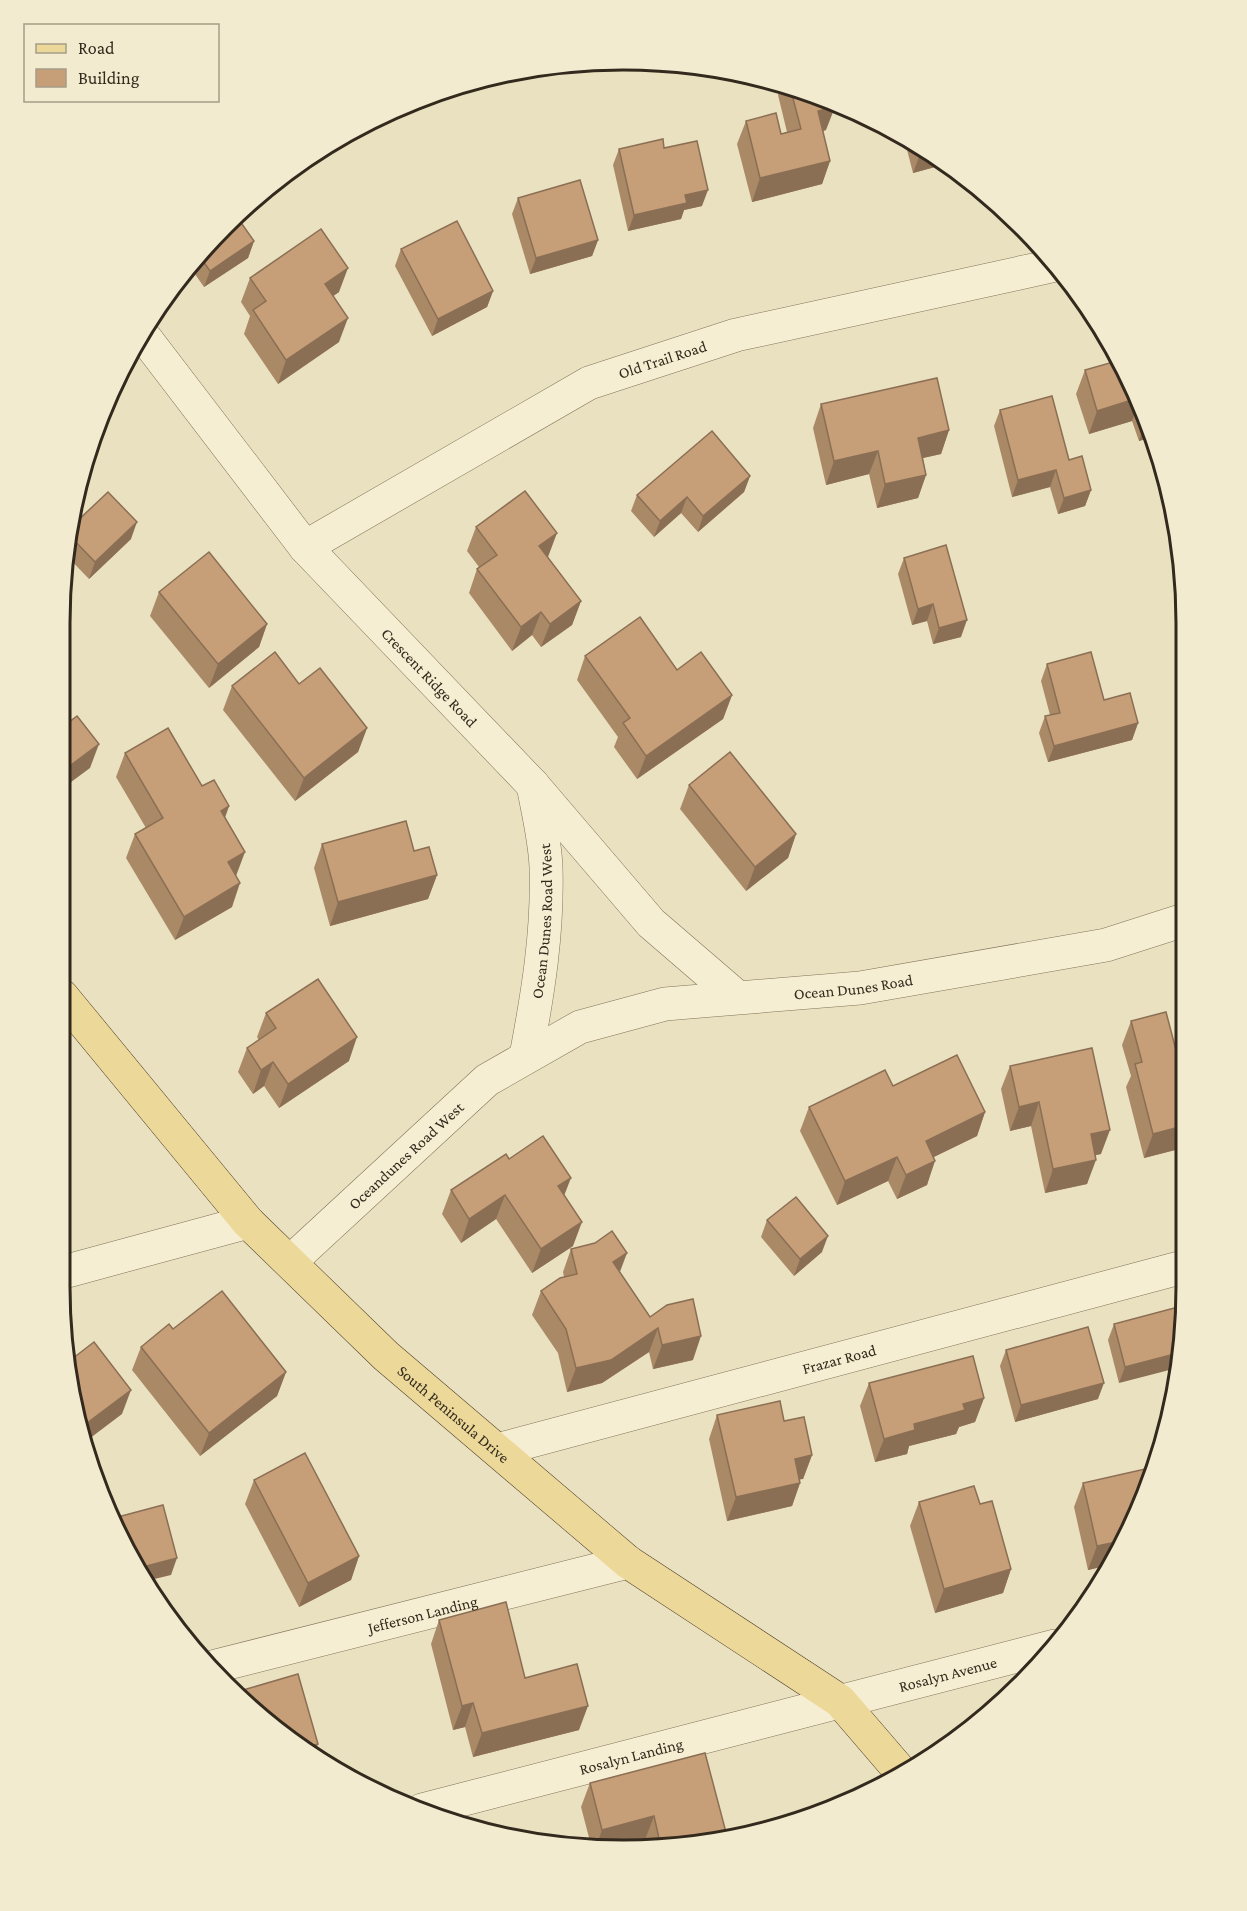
<svg xmlns="http://www.w3.org/2000/svg" width="1247" height="1911" viewBox="0 0 1247 1911" font-family="'Crimson Pro',serif">
	<style>
		.lines { fill: none; stroke-linecap: round; stroke-linejoin: round }
		.minor-casing { stroke: #827259; stroke-width: 34 }
		.major-casing { stroke: #50402d; stroke-width: 34 }
		.minor { stroke: #f6eed2; stroke-width: 33 }
		.major { stroke: #ecd999; stroke-width: 33 }
		.wall { fill: #aa8967 }
		.shaded-wall { fill: #8b6f54 }
		.building { fill: #c69f78; stroke: #8b6f54; stroke-width: 1.5 }
		.labels { text-anchor: middle; stroke-width: 4.5; stroke-linejoin: round; paint-order: stroke }
		.street-label { font-size: 16px; fill: #33291d; stroke: #f2ebcf }
		.rim { fill: none; stroke: #33291d; stroke-width: 3 }
	</style>
	<rect width="100%" height="100%" fill="#eae1c0"/>
	<g class="lines">
		<defs>
			<g id="minor">
				<path id="s1" d="M146,339L305,547L533,785L651,923L737,997"/>
				<path id="s2" d="M305,547L589,383L736,335L1056,265"/>
				<path id="s3" d="M526,1056C538,993 548,932 546,867C545,840 538,812 533,785"/>
				<path id="s4" d="M291,1261L487,1080L580,1027L665,1004L860,988L1106,945L1184,920"/>
				<polyline points="60,1273 248,1222"/>
				<path id="s5" d="M497,1450L1183,1267"/>
				<path id="s6" d="M216,1666L628,1562"/>
				<path id="s7" d="M422,1810L1055,1646"/>
			</g>
			<g id="major">
				<path id="s8" d="M62,996L248,1222L386,1356L628,1562L840,1701L901,1772"/>
			</g>
		</defs>
		<use href="#minor" class="minor-casing"/>
		<use href="#major" class="major-casing"/>
		<use href="#minor" class="minor"/>
		<use href="#major" class="major"/>
	</g>
	<g class="wall">
		<polygon points="782,85 804,90 826,130 823,131 830,161 822,184 752,202 737,144 746,121 781,134 787,132 778,95"/>
		<polygon points="892,129 905,135 946,164 913,173 904,138 895,140"/>
		<polygon points="664,148 702,206 684,210 681,219 628,231 613,165 619,149"/>
		<polygon points="518,198 598,240 592,256 530,274 512,214"/>
		<polygon points="254,241 248,258 204,287 190,267 200,252"/>
		<polygon points="401,249 493,291 487,307 432,336 395,266"/>
		<polygon points="250,278 339,292 333,296 339,342 278,384 244,334 250,316 241,302"/>
		<polygon points="1085,370 1129,374 1152,437 1139,441 1132,421 1089,434 1076,394"/>
		<polygon points="821,404 949,430 941,454 923,458 926,475 918,498 877,508 869,474 826,485 813,428"/>
		<polygon points="1000,410 1069,460 1091,490 1085,506 1058,514 1050,487 1012,497 994,426"/>
		<polygon points="750,476 744,492 698,532 681,513 654,537 631,511 637,495"/>
		<polygon points="71,527 131,539 89,579 65,554 65,550"/>
		<polygon points="476,527 548,557 581,601 572,625 541,647 532,635 512,651 469,593 477,569 479,567 467,551"/>
		<polygon points="904,558 961,637 933,644 927,621 912,625 898,574"/>
		<polygon points="159,592 267,624 259,647 209,688 150,616"/>
		<polygon points="585,656 677,670 732,695 723,719 637,779 614,747 618,737 577,680"/>
		<polygon points="1047,664 1138,723 1132,740 1048,762 1039,733 1045,716 1050,715 1041,681"/>
		<polygon points="299,684 367,728 358,752 295,801 223,710 232,686"/>
		<polygon points="125,753 202,786 229,806 225,818 236,876 232,907 175,940 126,858 135,834 146,828 116,777"/>
		<polygon points="689,785 796,834 788,858 746,891 680,809"/>
		<polygon points="322,844 414,851 437,875 428,899 330,926 314,868"/>
		<polygon points="266,1013 349,1061 279,1108 264,1086 253,1094 238,1072 247,1048 259,1040 257,1037"/>
		<polygon points="1131,1021 1176,1050 1183,1148 1144,1158 1126,1087 1131,1076 1122,1045"/>
		<polygon points="1010,1066 1101,1154 1095,1155 1087,1184 1045,1193 1031,1126 1010,1131 1001,1089"/>
		<polygon points="893,1086 985,1112 977,1136 934,1157 927,1185 897,1199 888,1181 837,1205 800,1131 809,1107"/>
		<polygon points="509,1159 564,1196 573,1246 532,1273 496,1219 461,1243 442,1214 451,1190"/>
		<polygon points="767,1220 822,1252 794,1276 761,1237"/>
		<polygon points="571,1249 620,1272 650,1317 693,1360 653,1369 649,1352 602,1383 567,1392 558,1353 532,1315 541,1291 564,1277 563,1272"/>
		<polygon points="1182,1306 1119,1383 1108,1340 1114,1324"/>
		<polygon points="141,1347 286,1372 277,1396 200,1456 132,1370"/>
		<polygon points="1006,1350 1098,1399 1015,1422 1000,1366"/>
		<polygon points="869,1383 984,1398 975,1422 959,1427 956,1434 909,1446 907,1454 875,1462 860,1406"/>
		<polygon points="717,1415 784,1421 812,1455 803,1479 800,1479 800,1483 792,1506 727,1521 709,1439"/>
		<polygon points="254,1480 359,1556 351,1580 299,1607 245,1504"/>
		<polygon points="1083,1483 1144,1503 1105,1566 1088,1570 1074,1507"/>
		<polygon points="919,1502 1011,1569 1003,1593 935,1613 910,1526"/>
		<polygon points="439,1620 525,1678 579,1730 473,1757 465,1727 453,1730 431,1644"/>
		<polygon points="590,1783 727,1836 646,1844 645,1840 620,1846 592,1849 581,1807"/>
	</g>
	<g class="shaded-wall">
		<polygon points="835,107 826,130 809,135 818,111"/>
		<polygon points="898,132 905,135 904,138 895,140"/>
		<polygon points="922,149 924,149 946,164 913,173"/>
		<polygon points="830,161 822,184 752,202 760,178"/>
		<polygon points="708,190 702,206 684,210 681,219 628,231 634,215 685,195"/>
		<polygon points="598,240 592,256 530,274 536,258"/>
		<polygon points="254,241 248,258 204,287 210,271"/>
		<polygon points="348,268 339,292 316,308 325,284"/>
		<polygon points="493,291 487,307 432,336 438,319"/>
		<polygon points="348,318 339,342 278,384 286,360"/>
		<polygon points="1138,398 1139,402 1132,421 1089,434 1097,411"/>
		<polygon points="109,415 100,439 93,445 99,423"/>
		<polygon points="1146,420 1152,437 1139,441"/>
		<polygon points="949,430 941,454 909,461 918,438"/>
		<polygon points="878,451 869,474 826,485 834,461"/>
		<polygon points="1056,470 1050,487 1012,497 1018,480"/>
		<polygon points="926,475 918,498 877,508 885,484"/>
		<polygon points="750,476 744,492 698,532 703,516"/>
		<polygon points="1091,490 1085,506 1058,514 1064,498"/>
		<polygon points="687,497 681,513 654,537 660,521"/>
		<polygon points="137,522 131,539 89,579 95,562"/>
		<polygon points="557,533 548,557 531,570 539,546"/>
		<polygon points="581,601 572,625 541,647 550,624"/>
		<polygon points="933,604 927,621 912,625 918,609"/>
		<polygon points="541,612 532,635 512,651 521,627"/>
		<polygon points="967,620 961,637 933,644 939,628"/>
		<polygon points="267,624 259,647 209,688 218,664"/>
		<polygon points="732,695 723,719 637,779 646,756"/>
		<polygon points="1138,723 1132,740 1048,762 1054,746"/>
		<polygon points="367,728 358,752 295,801 304,778"/>
		<polygon points="99,744 90,768 63,788 63,771"/>
		<polygon points="229,806 220,830 221,811"/>
		<polygon points="796,834 788,858 746,891 755,867"/>
		<polygon points="245,852 236,876 228,862"/>
		<polygon points="437,875 428,899 330,926 338,902"/>
		<polygon points="240,883 232,907 175,940 184,917"/>
		<polygon points="357,1037 349,1061 279,1108 288,1084"/>
		<polygon points="273,1062 264,1086 253,1094 261,1070"/>
		<polygon points="1039,1102 1031,1126 1010,1131 1019,1107"/>
		<polygon points="985,1112 977,1136 917,1165 926,1141"/>
		<polygon points="1183,1126 1183,1148 1144,1158 1153,1134"/>
		<polygon points="1110,1130 1101,1154 1082,1158 1091,1134"/>
		<polygon points="897,1157 888,1181 837,1205 845,1181"/>
		<polygon points="1096,1160 1087,1184 1045,1193 1053,1169"/>
		<polygon points="935,1161 927,1185 897,1199 906,1175"/>
		<polygon points="571,1178 562,1201 558,1186"/>
		<polygon points="505,1195 496,1219 461,1243 469,1219"/>
		<polygon points="582,1222 573,1246 532,1273 541,1249"/>
		<polygon points="828,1236 822,1252 794,1276 800,1259"/>
		<polygon points="627,1253 618,1277 613,1262"/>
		<polygon points="658,1328 649,1352 602,1383 567,1392 576,1368"/>
		<polygon points="701,1336 693,1360 653,1369 662,1345"/>
		<polygon points="1182,1352 1182,1361 1181,1367 1119,1383 1125,1367"/>
		<polygon points="286,1372 277,1396 200,1456 209,1433"/>
		<polygon points="1104,1383 1098,1399 1015,1422 1021,1405"/>
		<polygon points="131,1390 122,1414 85,1442 83,1426"/>
		<polygon points="984,1398 975,1422 959,1427 956,1434 909,1446 907,1454 875,1462 884,1439 914,1424 963,1404"/>
		<polygon points="812,1455 803,1479 786,1482 795,1459"/>
		<polygon points="800,1483 792,1506 727,1521 736,1497"/>
		<polygon points="1121,1541 1105,1566 1088,1570 1097,1546"/>
		<polygon points="359,1556 351,1580 299,1607 308,1583"/>
		<polygon points="177,1558 171,1575 146,1581 139,1568"/>
		<polygon points="1011,1569 1003,1593 935,1613 944,1589"/>
		<polygon points="473,1703 465,1727 453,1730 462,1706"/>
		<polygon points="588,1706 579,1730 473,1757 482,1733"/>
		<polygon points="318,1744 315,1753 305,1748"/>
		<polygon points="654,1816 645,1840 620,1846 595,1849 602,1830"/>
	</g>
	<g class="building">
		<polygon points="790,87 804,90 834,103 835,107 818,111 830,161 760,178 746,121 776,113 781,134 801,129"/>
		<polygon points="663,139 664,148 697,141 708,190 685,195 687,203 634,215 619,149"/>
		<polygon points="580,180 598,240 536,258 518,198"/>
		<polygon points="237,217 254,241 210,271 198,254"/>
		<polygon points="457,221 493,291 438,319 401,249"/>
		<polygon points="321,229 348,268 325,284 348,318 286,360 253,310 266,301 250,278"/>
		<polygon points="1120,360 1129,374 1138,398 1097,411 1085,370"/>
		<polygon points="937,378 949,430 918,438 926,475 885,484 878,451 834,461 821,404"/>
		<polygon points="1052,396 1069,460 1082,456 1091,490 1064,498 1056,470 1018,480 1000,410"/>
		<polygon points="103,407 109,415 99,423 103,408"/>
		<polygon points="712,431 750,476 703,516 687,497 660,521 637,495"/>
		<polygon points="525,491 557,533 539,546 581,601 550,624 541,612 521,627 477,569 497,555 476,527"/>
		<polygon points="108,492 137,522 95,562 69,535 71,527"/>
		<polygon points="946,545 967,620 939,628 933,604 918,609 904,558"/>
		<polygon points="209,552 267,624 218,664 159,592"/>
		<polygon points="640,617 677,670 701,652 732,695 646,756 623,723 630,718 585,656"/>
		<polygon points="275,652 299,684 320,668 367,728 304,778 232,686"/>
		<polygon points="1091,652 1104,700 1130,693 1138,723 1054,746 1045,716 1060,713 1047,664"/>
		<polygon points="77,716 99,744 63,771 64,726"/>
		<polygon points="168,728 202,786 214,780 229,806 221,811 245,852 228,862 240,883 184,917 135,834 163,818 125,753"/>
		<polygon points="730,752 796,834 755,867 689,785"/>
		<polygon points="406,821 414,851 429,847 437,875 338,902 322,844"/>
		<polygon points="318,979 357,1037 288,1084 273,1062 261,1070 247,1048 276,1028 266,1013"/>
		<polygon points="1166,1012 1176,1050 1184,1048 1183,1126 1153,1134 1135,1064 1142,1062 1131,1021"/>
		<polygon points="1092,1048 1110,1130 1091,1134 1096,1160 1053,1169 1039,1102 1019,1107 1010,1066"/>
		<polygon points="957,1055 985,1112 926,1141 935,1161 906,1175 897,1157 845,1181 809,1107 885,1070 893,1086"/>
		<polygon points="543,1136 571,1178 558,1186 582,1222 541,1249 505,1195 469,1219 451,1190 506,1154 509,1159"/>
		<polygon points="796,1197 828,1236 800,1259 767,1220"/>
		<polygon points="612,1231 627,1253 613,1262 650,1317 667,1305 693,1299 701,1336 662,1345 658,1328 611,1360 576,1368 566,1329 541,1291 560,1278 577,1274 571,1249 595,1243"/>
		<polygon points="222,1291 286,1372 209,1433 141,1347 169,1324 173,1329"/>
		<polygon points="1182,1306 1182,1352 1125,1367 1114,1324"/>
		<polygon points="1088,1327 1104,1383 1021,1405 1006,1350"/>
		<polygon points="94,1342 131,1390 83,1426 72,1359"/>
		<polygon points="973,1356 984,1398 963,1404 965,1410 914,1424 915,1430 884,1439 869,1383"/>
		<polygon points="780,1401 784,1421 804,1417 812,1455 795,1459 800,1483 736,1497 717,1415"/>
		<polygon points="305,1453 359,1556 308,1583 254,1480"/>
		<polygon points="1154,1467 1144,1503 1121,1541 1097,1546 1083,1483"/>
		<polygon points="974,1486 980,1504 992,1501 1011,1569 944,1589 919,1502"/>
		<polygon points="163,1505 177,1558 139,1568 114,1518"/>
		<polygon points="506,1602 525,1678 577,1664 588,1706 482,1733 473,1703 462,1706 439,1620"/>
		<polygon points="298,1674 318,1744 305,1748 280,1734 240,1691"/>
		<polygon points="705,1753 727,1836 660,1843 654,1816 602,1830 590,1783"/>
	</g>
	<g class="labels">
		<g class="street-label">
			<text dy="6" stroke="none"><textPath href="#s2" startOffset="405">Old Trail Road</textPath></text>
			<text dy="6" stroke="none"><textPath href="#s1" startOffset="442">Crescent Ridge Road</textPath></text>
			<text dy="6" stroke="none"><textPath href="#s3" startOffset="136">Ocean Dunes Road West</textPath></text>
			<text dy="6" stroke="none"><textPath href="#s4" startOffset="651">Ocean Dunes Road</textPath></text>
			<text dy="6" stroke="none"><textPath href="#s4" startOffset="156">Oceandunes Road West</textPath></text>
			<text dy="6" stroke="none"><textPath href="#s5" startOffset="354">Frazar Road</textPath></text>
			<text dy="6" stroke="none"><textPath href="#s8" startOffset="574">South Peninsula Drive</textPath></text>
			<text dy="6" stroke="none"><textPath href="#s6" startOffset="213">Jefferson Landing</textPath></text>
			<text dy="6" stroke="none"><textPath href="#s7" startOffset="543">Rosalyn Avenue</textPath></text>
			<text dy="6" stroke="none"><textPath href="#s7" startOffset="216">Rosalyn Landing</textPath></text>
		</g>
	</g>
	<path d="M0 0H1247V1911H0ZM623 70H623A553 553 0 0 1 1176 623V1287A553 553 0 0 1 623 1840H623A553 553 0 0 1 70 1287V623A553 553 0 0 1 623 70Z" fill="#f2ebcf" fill-rule="evenodd"/>
	<path class="rim" d="M623 70H623A553 553 0 0 1 1176 623V1287A553 553 0 0 1 623 1840H623A553 553 0 0 1 70 1287V623A553 553 0 0 1 623 70Z"/>
	<rect x="24" y="24" width="195" height="78" fill="#f2ebcf" stroke="#a69d88" stroke-width="1.5"/>
	<rect x="36" y="44" width="30" height="9" fill="#ecd999" stroke="#a69d88" stroke-width="1.5"/>
	<text x="78" y="54" font-size="18" fill="#33291d">Road</text>
	<rect x="36" y="69" width="30" height="18" fill="#c69f78" stroke="#a69d88" stroke-width="1.5"/>
	<text x="78" y="84" font-size="18" fill="#33291d">Building</text>
</svg>
